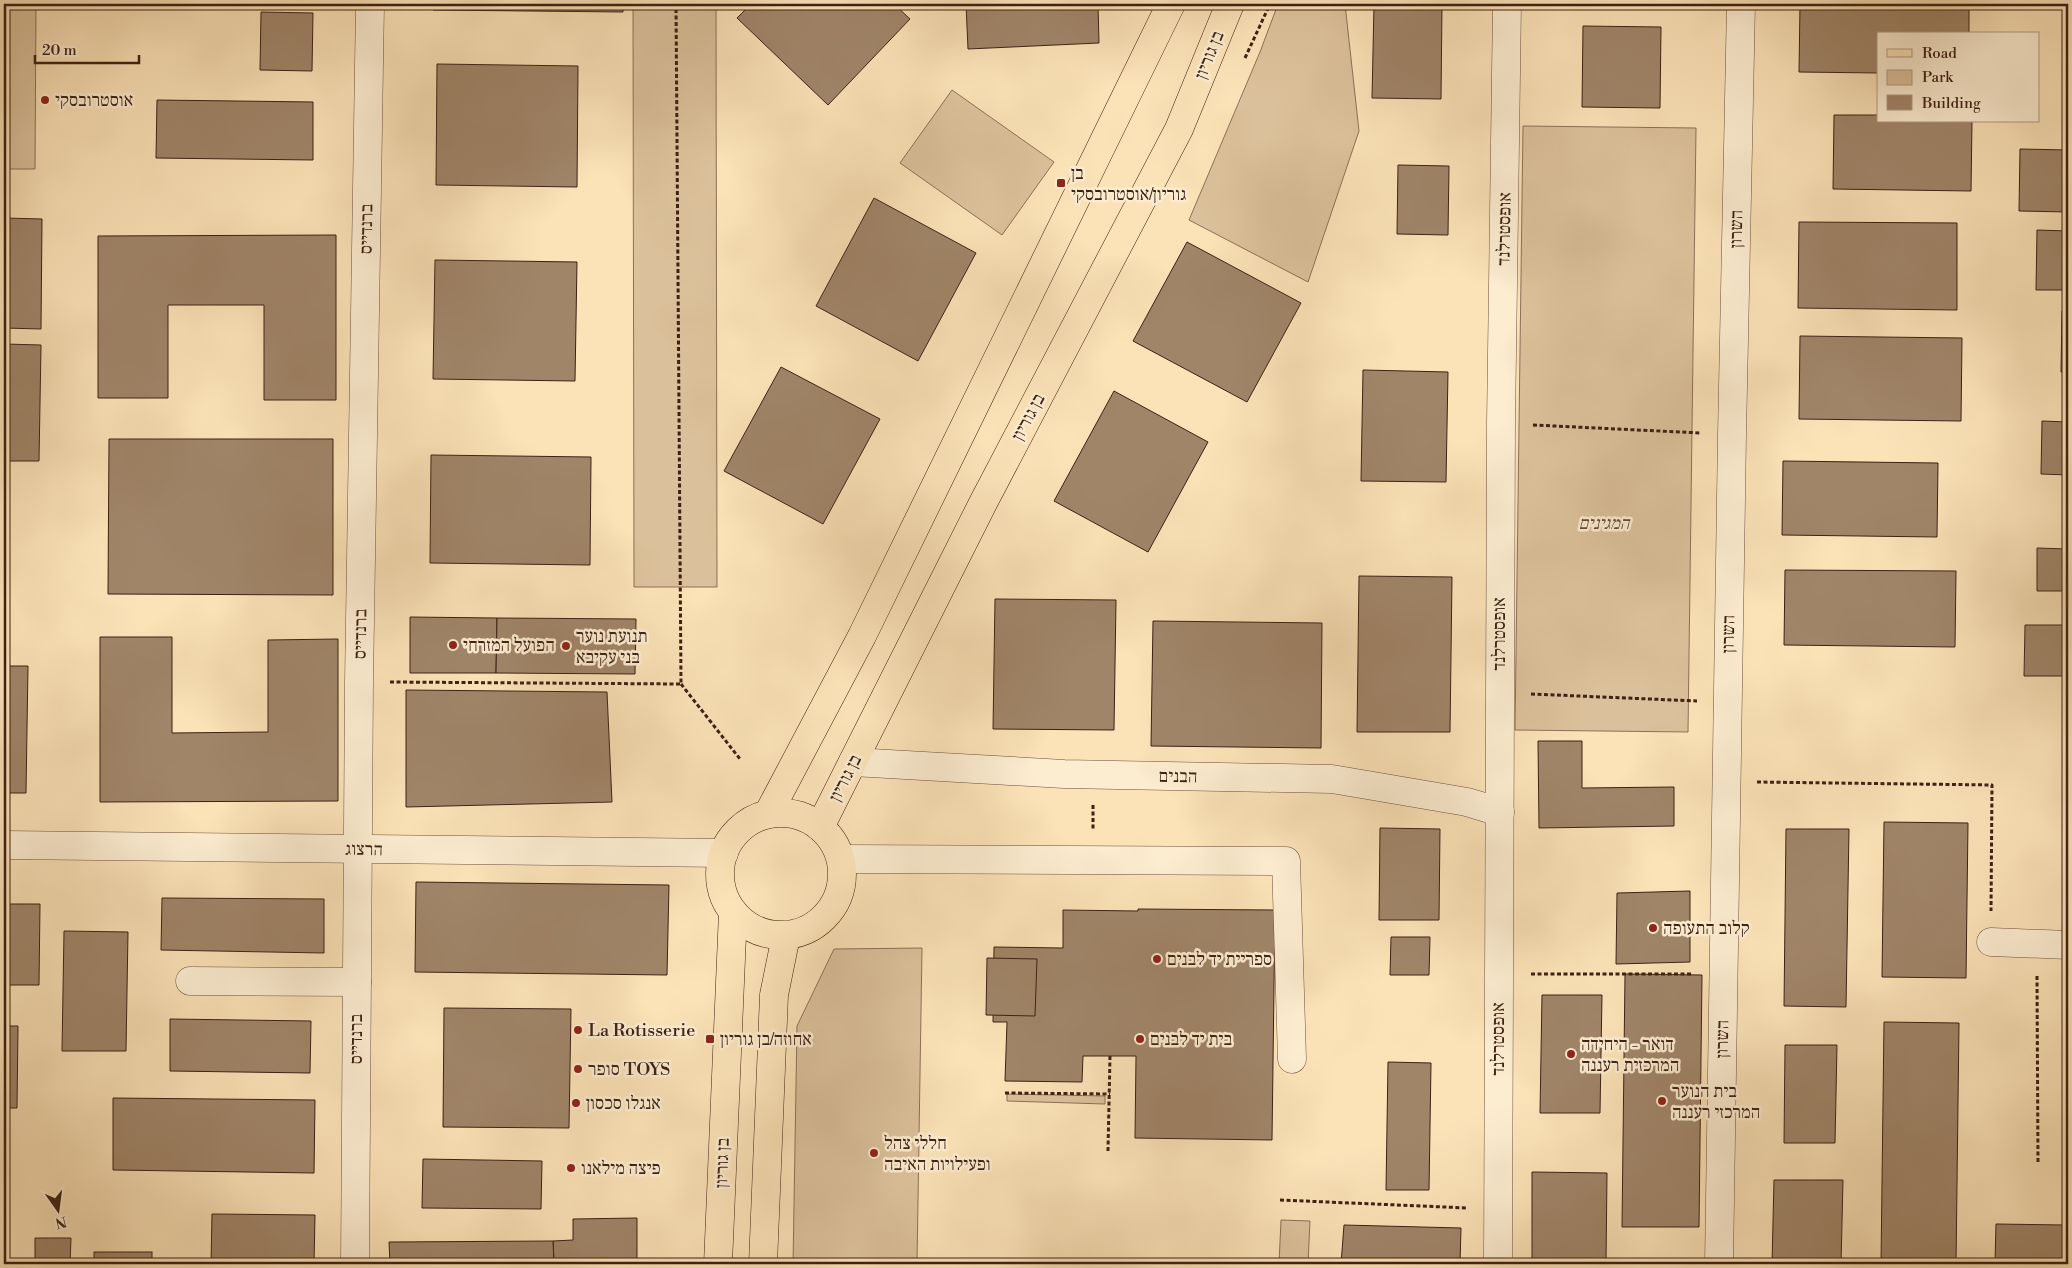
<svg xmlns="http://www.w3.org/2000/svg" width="2072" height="1268" viewBox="0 0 2072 1268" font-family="'Libre Bodoni','Frank Ruhl Libre',serif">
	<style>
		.green { fill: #dbc19b; stroke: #8c7158 }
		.building { fill: #a08569; stroke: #3e2114 }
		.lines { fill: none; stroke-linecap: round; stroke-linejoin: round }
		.minor-casing { stroke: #6d513d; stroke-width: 29 }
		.major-casing { stroke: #3e2114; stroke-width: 29 }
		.path { stroke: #3e2114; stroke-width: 3; stroke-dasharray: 4 2.5; stroke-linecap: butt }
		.minor { stroke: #fcecd0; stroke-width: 28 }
		.major { stroke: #fbe2b7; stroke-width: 28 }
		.poi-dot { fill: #8f2418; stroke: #fcecd0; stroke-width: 2 }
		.labels { text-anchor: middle; stroke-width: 5; stroke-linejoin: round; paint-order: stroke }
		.street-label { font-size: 18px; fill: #3e2114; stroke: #fcecd0 }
		.poi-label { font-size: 18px; fill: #3e2114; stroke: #fcecd0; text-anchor: start }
		.park-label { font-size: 18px; font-style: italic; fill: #654936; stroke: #fcecd0 }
	</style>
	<rect width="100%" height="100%" fill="#fbe2b7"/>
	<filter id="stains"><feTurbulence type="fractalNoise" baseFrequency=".004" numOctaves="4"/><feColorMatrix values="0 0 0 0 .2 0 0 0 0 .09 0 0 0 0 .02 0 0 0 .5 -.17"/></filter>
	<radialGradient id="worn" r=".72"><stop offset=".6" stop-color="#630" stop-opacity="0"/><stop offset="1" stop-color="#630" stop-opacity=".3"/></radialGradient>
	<g class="green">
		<polygon points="4,4 36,4 35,169 4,169"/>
		<polygon points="633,4 716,4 717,587 634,587"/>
		<polygon points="1278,4 1345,4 1359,131 1308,282 1189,220 1260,52"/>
		<polygon points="952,90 1054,162 1002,235 900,163"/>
		<polygon points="1523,126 1696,128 1688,732 1515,730"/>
		<polygon points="922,948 917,1264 793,1264 797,1026 834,949"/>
		<polygon points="1007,1094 1105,1096 1105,1104 1007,1101"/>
		<polygon points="1281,1220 1310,1221 1308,1264 1279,1264"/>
	</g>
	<g class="building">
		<polygon points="433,4 623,4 623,12 433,10"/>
		<polygon points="751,4 894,4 910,19 828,105 737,18"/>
		<polygon points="966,4 1098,4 1099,43 968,49"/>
		<polygon points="1374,4 1442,4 1441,99 1372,98"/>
		<polygon points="1800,4 1969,4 1969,34 1878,34 1878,73 1799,72"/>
		<polygon points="261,12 313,13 312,71 260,70"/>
		<polygon points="1583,26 1661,27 1660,108 1582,107"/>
		<polygon points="437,64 578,66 577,187 436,185"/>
		<polygon points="157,100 313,102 313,160 156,158"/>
		<polygon points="1834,115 1878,115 1878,121 1972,121 1971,191 1833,189"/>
		<polygon points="2020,149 2068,150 2068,212 2019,211"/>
		<polygon points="1398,165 1449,166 1448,235 1397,234"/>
		<polygon points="874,198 976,253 918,361 816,306"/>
		<polygon points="4,218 42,219 41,329 4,328"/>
		<polygon points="1799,222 1957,223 1957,310 1798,308"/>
		<polygon points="2037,230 2068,231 2068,290 2036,290"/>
		<polygon points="336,235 336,400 264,400 264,305 168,305 168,398 98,398 98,236"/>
		<polygon points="1187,242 1301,303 1247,402 1133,341"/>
		<polygon points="435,260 577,262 575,381 433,379"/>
		<polygon points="2062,311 2068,311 2068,372 2061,372"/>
		<polygon points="1800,336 1962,338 1961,421 1799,419"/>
		<polygon points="4,344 41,345 39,461 4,461"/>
		<polygon points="781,367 880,419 823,524 724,471"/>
		<polygon points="1363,370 1448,372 1446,482 1361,481"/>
		<polygon points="1114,391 1208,442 1148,552 1054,501"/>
		<polygon points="2042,421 2068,422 2068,475 2041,474"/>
		<polygon points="109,439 333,439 333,595 108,594"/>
		<polygon points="431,455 591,457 590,565 430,563"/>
		<polygon points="1783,461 1938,463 1937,537 1782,535"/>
		<polygon points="2037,548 2068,549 2068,591 2037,591"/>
		<polygon points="1785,570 1956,571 1955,647 1784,645"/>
		<polygon points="1359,576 1452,577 1450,732 1357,732"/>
		<polygon points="995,599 1116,600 1114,730 993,729"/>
		<polygon points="410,617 497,618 496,673 410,673"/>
		<polygon points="497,618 636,619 635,674 496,673"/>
		<polygon points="1153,621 1322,623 1321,748 1151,746"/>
		<polygon points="2025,625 2068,625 2068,676 2024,676"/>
		<polygon points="100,637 172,637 172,733 268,732 268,640 338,639 338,801 100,802"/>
		<polygon points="4,666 28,666 26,793 4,793"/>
		<polygon points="406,690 607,692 612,802 406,807"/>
		<polygon points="1538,741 1582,741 1582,788 1674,787 1674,826 1539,828"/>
		<polygon points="1884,822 1968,823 1966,978 1882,977"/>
		<polygon points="1380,828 1440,829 1439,920 1379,920"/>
		<polygon points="1786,829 1849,829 1846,1007 1784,1006"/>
		<polygon points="416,882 669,885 667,975 415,972"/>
		<polygon points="1690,891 1690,962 1616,964 1617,893"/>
		<polygon points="162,898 324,899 324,953 161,950"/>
		<polygon points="4,904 40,904 39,985 4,985"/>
		<polygon points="1138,909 1275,910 1272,1140 1135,1138 1136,1056 1083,1056 1082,1082 1005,1081 1007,1022 993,1022 994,947 1063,948 1063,910 1138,911"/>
		<polygon points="64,931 128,932 126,1051 62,1051"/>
		<polygon points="1391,937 1430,937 1429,975 1390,975"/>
		<polygon points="987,958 1037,959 1035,1016 986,1015"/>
		<polygon points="1625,974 1702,975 1699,1227 1622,1227"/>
		<polygon points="1542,995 1602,995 1600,1113 1540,1113"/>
		<polygon points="444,1008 571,1009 569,1128 443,1127"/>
		<polygon points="170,1019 311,1021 310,1073 170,1071"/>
		<polygon points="1884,1022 1959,1023 1956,1264 1881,1264"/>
		<polygon points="4,1026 18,1026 17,1108 4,1108"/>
		<polygon points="1785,1045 1837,1045 1835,1143 1784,1143"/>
		<polygon points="1388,1062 1431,1063 1429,1190 1386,1190"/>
		<polygon points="113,1098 315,1100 314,1173 113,1170"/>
		<polygon points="423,1159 542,1161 541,1209 422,1208"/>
		<polygon points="4,1170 8,1170 7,1264 4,1264"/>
		<polygon points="1532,1172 1607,1173 1606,1264 1532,1264"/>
		<polygon points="1774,1180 1843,1180 1841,1264 1772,1264"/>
		<polygon points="212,1214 315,1215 314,1264 211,1264"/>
		<polygon points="637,1218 637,1264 554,1264 553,1241 573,1240 573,1219"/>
		<polygon points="1996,1224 2064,1225 2063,1264 1995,1264"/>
		<polygon points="1344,1225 1461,1228 1460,1264 1341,1264"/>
		<polygon points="35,1238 71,1238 70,1264 35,1264"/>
		<polygon points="553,1241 554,1264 390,1264 389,1242"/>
		<rect x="94" y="1252" width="58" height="12"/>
	</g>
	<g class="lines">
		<defs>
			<g id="minor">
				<polyline points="853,762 1064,774 1332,779 1467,802 1500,812"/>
				<polyline points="4,845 724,853"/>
				<polyline points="841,859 1286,861 1292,1059"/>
				<polyline points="1991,942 2068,945"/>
				<polyline points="190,981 357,982"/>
				<polyline points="355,1264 359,682 370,4"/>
				<polyline points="1498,1264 1501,423 1507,4"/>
				<polyline points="1719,1264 1732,435 1741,4"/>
			</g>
			<g id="major">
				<circle cx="781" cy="874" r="61"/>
				<polyline points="768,814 862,636 1171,4"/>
				<polyline points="820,827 983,503 1179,129 1230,4"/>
				<polyline points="718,1264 733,912"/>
				<polyline points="763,1264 774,995 786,936"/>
			</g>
		</defs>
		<use href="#minor" class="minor-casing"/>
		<use href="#major" class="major-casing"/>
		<g class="path">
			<polyline points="1245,58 1270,4"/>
			<polyline points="1533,425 1701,433"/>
			<polyline points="390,682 681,684 676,4"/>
			<polyline points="681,684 740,759"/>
			<polyline points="1531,694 1697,701"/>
			<polyline points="1757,782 1992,785 1991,911"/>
			<polyline points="1093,805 1093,829"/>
			<polyline points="1531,974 1693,974"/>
			<polyline points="2037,976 2038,1163"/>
			<polyline points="1005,1093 1110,1094"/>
			<polyline points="1108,1151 1110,1056"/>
			<polyline points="1280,1200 1468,1208"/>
		</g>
		<use href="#minor" class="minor"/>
		<use href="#major" class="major"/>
	</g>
	<g class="poi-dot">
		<circle cx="45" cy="100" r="5"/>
		<rect x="1056" y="178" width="10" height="10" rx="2.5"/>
		<circle cx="453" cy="645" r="5"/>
		<circle cx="566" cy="646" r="5"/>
		<circle cx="1653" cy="928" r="5"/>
		<circle cx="1157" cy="959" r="5"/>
		<circle cx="578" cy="1030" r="5"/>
		<rect x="705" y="1034" width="10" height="10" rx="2.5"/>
		<circle cx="1140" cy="1039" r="5"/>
		<circle cx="1571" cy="1054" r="5"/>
		<circle cx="578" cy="1069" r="5"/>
		<circle cx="1662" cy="1101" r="5"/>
		<circle cx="576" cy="1103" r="5"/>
		<circle cx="874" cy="1153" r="5"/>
		<circle cx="571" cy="1168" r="5"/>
	</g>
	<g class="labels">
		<g class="street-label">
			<text transform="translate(1209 55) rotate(-68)" y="6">בן גוריון</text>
			<text transform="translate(366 229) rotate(-89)" y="6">ברנדייס</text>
			<text transform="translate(1504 229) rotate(-89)" y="6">אופסטרלנד</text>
			<text transform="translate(1736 229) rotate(-89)" y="6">השרון</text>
			<text transform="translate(1028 417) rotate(-62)" y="6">בן גוריון</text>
			<text transform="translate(360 634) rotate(-89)" y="6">ברנדייס</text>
			<text transform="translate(1499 634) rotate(-90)" y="6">אופסטרלנד</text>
			<text transform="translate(1728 634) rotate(-89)" y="6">השרון</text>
			<text transform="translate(1178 776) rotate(1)" y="6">הבנים</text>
			<text transform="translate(845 778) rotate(-63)" y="6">בן גוריון</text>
			<text transform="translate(364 849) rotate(1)" y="6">הרצוג</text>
			<text transform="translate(356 1039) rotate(-90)" y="6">ברנדייס</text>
			<text transform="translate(1498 1039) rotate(-90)" y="6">אופסטרלנד</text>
			<text transform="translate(1722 1039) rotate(-89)" y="6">השרון</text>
			<text transform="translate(722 1163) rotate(-88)" y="6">בן גוריון</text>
		</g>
		<g class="poi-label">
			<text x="55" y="106">אוסטרובסקי</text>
			<text x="1071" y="179">בן<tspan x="1071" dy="21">גוריון/אוסטרובסקי</tspan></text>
			<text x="576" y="642">תנועת נוער<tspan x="576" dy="21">בני עקיבא</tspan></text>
			<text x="463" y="651">הפועל המזרחי</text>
			<text x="1663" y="934">קלוב התעופה</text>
			<text x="1167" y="965">ספריית יד לבנים</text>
			<text x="588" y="1036">La Rotisserie</text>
			<text x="720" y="1045">אחוזה/בן גוריון</text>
			<text x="1150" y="1045">בית יד לבנים</text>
			<text x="1581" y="1050">דואר - היחידה<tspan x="1581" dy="21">המרכזית רעננה</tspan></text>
			<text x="588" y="1075">סופר TOYS</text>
			<text x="1672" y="1097">בית הנוער<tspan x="1672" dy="21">המרכזי רעננה</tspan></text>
			<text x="586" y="1109">אנגלו סכסון</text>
			<text x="884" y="1149">חללי צהל<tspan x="884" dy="21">ופעילויות האיבה</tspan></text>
			<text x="581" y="1174">פיצה מילאנו</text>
		</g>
		<g class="park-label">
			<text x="1604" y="529">המגינים</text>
		</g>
	</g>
	<rect width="2072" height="1268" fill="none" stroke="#fbe2b7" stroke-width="20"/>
	<rect x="5" y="5" width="2062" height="1258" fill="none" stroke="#3e2114" stroke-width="2.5"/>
	<rect x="10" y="10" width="2052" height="1248" fill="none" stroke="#3e2114"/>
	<rect x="1877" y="32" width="162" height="90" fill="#fcecd0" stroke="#b09b85"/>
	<rect x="1887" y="49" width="25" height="8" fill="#fbe2b7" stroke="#b09b85"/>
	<text x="1922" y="58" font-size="15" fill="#3e2114">Road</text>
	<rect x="1887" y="70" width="25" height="15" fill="#dbc19b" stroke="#b09b85"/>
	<text x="1922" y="82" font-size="15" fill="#3e2114">Park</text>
	<rect x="1887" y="95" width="25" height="15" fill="#a08569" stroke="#b09b85"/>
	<text x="1922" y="108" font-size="15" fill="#3e2114">Building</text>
	<g transform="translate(58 1210) rotate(166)" stroke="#fcecd0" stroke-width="4" paint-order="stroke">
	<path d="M0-4L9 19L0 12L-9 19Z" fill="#3e2114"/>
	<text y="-8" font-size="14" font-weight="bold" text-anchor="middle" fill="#3e2114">N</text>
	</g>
	<path d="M35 55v8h104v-8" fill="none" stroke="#3e2114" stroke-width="2.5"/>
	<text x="42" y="55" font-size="15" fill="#3e2114" stroke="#fcecd0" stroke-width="4" paint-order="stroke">20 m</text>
	<rect width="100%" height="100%" filter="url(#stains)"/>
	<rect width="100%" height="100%" fill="url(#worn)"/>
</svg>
